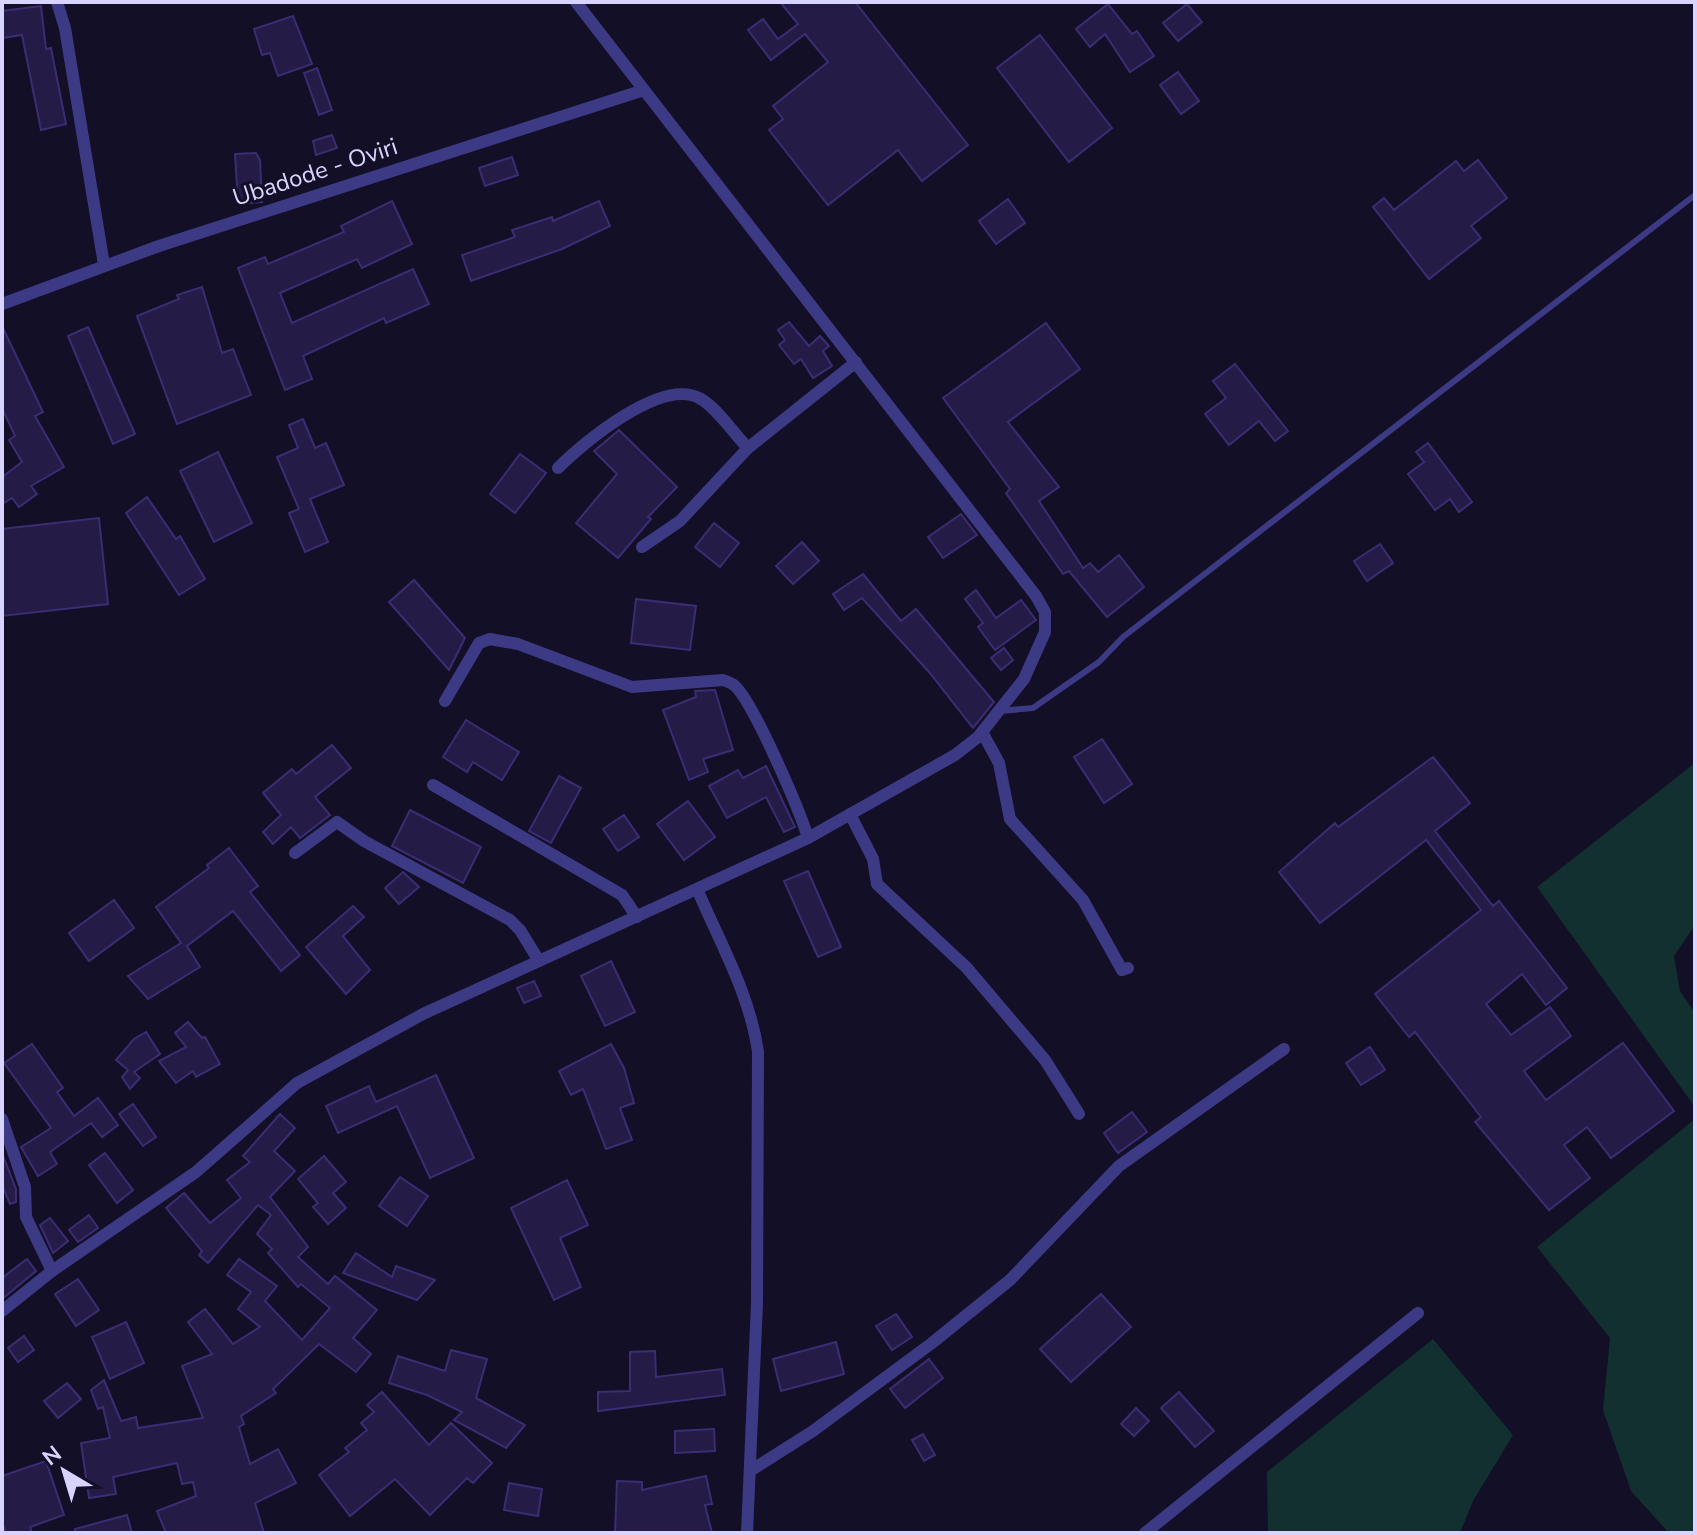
<svg xmlns="http://www.w3.org/2000/svg" width="1697" height="1535" viewBox="0 0 1697 1535" font-family="'Nunito Sans',sans-serif">
	<style>
		.green { fill: #12302f }
		.building { fill: #241b47; stroke: #3b2d73; stroke-width: 2 }
		.lines { fill: none; stroke-linecap: round; stroke-linejoin: round }
		.service { stroke: #3d3a85; stroke-width: 6 }
		.minor { stroke: #3d3a85; stroke-width: 12 }
		.labels { text-anchor: middle; stroke-width: 6; stroke-linejoin: round; paint-order: stroke }
		.street-label { font-size: 24px; fill: #d9d4ff; stroke: #130f26 }
	</style>
	<rect width="100%" height="100%" fill="#130f26"/>
	<g class="green">
		<polygon points="1695,763 1695,925 1674,956 1680,991 1695,1013 1695,1107 1537,887"/>
		<polygon points="1695,1119 1695,1533 1669,1533 1631,1491 1603,1410 1610,1338 1537,1247"/>
		<polygon points="1433,1339 1513,1435 1473,1501 1460,1533 1268,1533 1267,1472"/>
	</g>
	<g class="building">
		<polygon points="780,2 855,2 968,145 922,181 898,150 828,205 769,130 783,119 773,106 828,62 805,34 771,60 748,30 763,19 778,39 798,24"/>
		<polygon points="1108,4 1132,34 1137,31 1154,56 1130,72 1105,34 1090,47 1076,29"/>
		<polygon points="1187,4 1202,22 1178,41 1163,23"/>
		<polygon points="41,6 46,49 51,48 66,124 41,130 22,35 2,38 2,11"/>
		<polygon points="293,16 312,64 278,76 270,53 262,55 254,29"/>
		<polygon points="1040,35 1112,128 1069,162 997,68"/>
		<polygon points="317,68 332,110 319,115 304,73"/>
		<polygon points="1178,72 1199,101 1181,114 1160,85"/>
		<polygon points="332,135 337,148 316,155 313,141"/>
		<polygon points="256,153 260,160 262,202 238,204 235,154"/>
		<polygon points="512,157 518,175 485,186 479,168"/>
		<polygon points="1478,160 1507,198 1471,226 1481,238 1429,279 1373,207 1384,198 1394,210 1456,161 1464,171"/>
		<polygon points="1008,199 1025,223 996,244 979,221"/>
		<polygon points="392,201 412,244 362,268 357,259 280,293 292,323 413,269 429,304 386,323 384,318 303,356 312,379 285,390 238,268 265,257 268,264 344,232 341,226"/>
		<polygon points="599,201 610,226 562,249 471,281 462,255 515,237 512,230 552,217 553,221"/>
		<polygon points="202,287 222,353 233,349 251,395 177,424 137,316 179,299 177,295"/>
		<polygon points="789,322 809,346 820,336 829,346 823,351 832,366 813,378 801,359 794,364 779,345 785,340 778,330"/>
		<polygon points="1046,323 1080,369 1008,422 1059,487 1039,501 1083,568 1090,563 1098,572 1119,555 1144,587 1107,617 1069,571 1063,574 1006,493 1010,489 943,398"/>
		<polygon points="2,326 43,412 35,416 64,467 31,486 37,494 19,507 12,498 2,504 2,477 22,462 9,440 15,436 2,408"/>
		<polygon points="88,327 135,434 113,444 68,336"/>
		<polygon points="1235,364 1288,431 1275,441 1259,421 1229,445 1205,414 1226,398 1213,381"/>
		<polygon points="303,419 315,448 326,443 344,485 310,499 328,542 305,552 289,513 299,509 277,457 298,448 289,425"/>
		<polygon points="619,430 677,487 648,517 651,519 618,558 576,523 617,474 594,451"/>
		<polygon points="1428,443 1472,502 1459,512 1450,499 1435,510 1408,474 1424,462 1416,452"/>
		<polygon points="218,452 252,523 214,542 180,471"/>
		<polygon points="520,454 546,473 515,513 490,494"/>
		<polygon points="147,497 176,539 180,536 205,579 179,595 126,513"/>
		<polygon points="961,514 977,535 943,558 928,537"/>
		<polygon points="99,518 108,604 2,616 2,529"/>
		<polygon points="714,523 739,543 720,567 695,547"/>
		<polygon points="802,542 819,561 793,584 776,566"/>
		<polygon points="1380,544 1393,563 1367,581 1354,561"/>
		<polygon points="863,574 901,621 916,609 994,702 973,728 929,672 862,598 844,610 833,594"/>
		<polygon points="414,580 465,638 449,670 389,602"/>
		<polygon points="976,590 996,618 1021,600 1036,620 995,650 978,627 983,623 965,599"/>
		<polygon points="636,599 696,606 690,650 631,643"/>
		<polygon points="1004,648 1013,660 1001,670 991,658"/>
		<polygon points="715,690 733,750 703,759 708,772 689,780 663,710 696,697 695,691"/>
		<polygon points="466,720 519,752 502,780 473,762 467,772 443,757"/>
		<polygon points="1102,739 1132,784 1104,803 1074,757"/>
		<polygon points="332,745 351,768 315,797 330,815 300,838 291,827 273,844 263,832 281,815 263,793 292,769 296,774"/>
		<polygon points="1433,757 1470,803 1435,831 1493,906 1499,901 1567,988 1546,1005 1522,974 1486,1004 1511,1035 1550,1007 1571,1036 1524,1071 1546,1100 1623,1043 1674,1111 1611,1158 1587,1127 1564,1145 1590,1178 1549,1210 1475,1122 1481,1117 1415,1032 1409,1037 1375,994 1481,910 1426,840 1320,923 1279,872 1335,823 1338,827"/>
		<polygon points="766,766 795,827 784,832 766,797 727,818 709,786 738,770 743,778"/>
		<polygon points="559,776 581,788 551,843 529,831"/>
		<polygon points="688,801 715,837 684,860 657,824"/>
		<polygon points="410,810 481,847 463,883 392,846"/>
		<polygon points="624,815 639,837 618,851 603,829"/>
		<polygon points="229,848 258,886 250,892 300,955 281,971 233,911 187,946 200,967 148,999 128,976 181,943 156,907 209,868 207,865"/>
		<polygon points="808,871 841,947 818,957 784,881"/>
		<polygon points="403,872 419,887 399,904 385,888"/>
		<polygon points="114,900 134,928 89,961 69,933"/>
		<polygon points="353,906 364,917 343,936 370,970 346,994 306,947"/>
		<polygon points="611,961 635,1012 605,1026 581,976"/>
		<polygon points="534,981 541,996 524,1003 517,988"/>
		<polygon points="188,1022 202,1038 205,1037 220,1064 196,1077 193,1071 176,1083 159,1061 186,1047 175,1033"/>
		<polygon points="146,1032 160,1054 134,1072 140,1078 130,1089 122,1077 128,1070 116,1060 134,1039"/>
		<polygon points="32,1044 63,1088 57,1092 74,1116 98,1098 118,1125 102,1137 91,1123 50,1152 57,1164 38,1176 21,1147 51,1128 4,1063"/>
		<polygon points="611,1044 624,1068 634,1103 620,1108 632,1140 606,1149 583,1089 571,1095 559,1071"/>
		<polygon points="1370,1047 1385,1070 1361,1085 1346,1063"/>
		<polygon points="436,1075 474,1158 430,1178 397,1106 338,1133 326,1106 369,1086 376,1102"/>
		<polygon points="133,1104 156,1137 143,1146 119,1114"/>
		<polygon points="1132,1112 1147,1132 1118,1153 1104,1133"/>
		<polygon points="280,1114 295,1128 274,1151 295,1171 270,1197 308,1247 298,1257 328,1284 335,1276 377,1310 353,1338 371,1354 356,1372 319,1344 273,1389 276,1393 241,1416 244,1424 239,1427 250,1464 278,1449 296,1483 255,1503 264,1533 166,1533 157,1511 196,1496 193,1482 182,1484 177,1463 113,1477 116,1494 89,1498 81,1443 110,1438 103,1407 98,1409 91,1390 104,1380 121,1421 136,1417 138,1428 203,1418 182,1366 212,1354 188,1322 205,1309 233,1344 260,1327 238,1309 251,1292 227,1275 239,1259 277,1286 265,1301 302,1340 330,1308 301,1284 298,1287 268,1253 272,1249 257,1234 271,1215 258,1205 208,1263 199,1255 202,1251 166,1208 184,1193 210,1223 241,1198 227,1180 250,1162 243,1156"/>
		<polygon points="2,1153 16,1189 16,1202 10,1204 2,1185"/>
		<polygon points="105,1153 133,1190 117,1203 89,1165"/>
		<polygon points="324,1156 346,1182 333,1193 346,1208 328,1224 313,1207 318,1203 298,1179"/>
		<polygon points="400,1177 428,1196 407,1226 379,1206"/>
		<polygon points="567,1180 588,1225 560,1238 581,1287 554,1300 511,1208"/>
		<polygon points="89,1215 98,1228 78,1242 69,1230"/>
		<polygon points="50,1218 68,1241 53,1253 40,1225"/>
		<polygon points="356,1253 392,1277 396,1266 435,1280 417,1300 343,1273"/>
		<polygon points="27,1259 36,1271 2,1299 2,1278"/>
		<polygon points="78,1279 99,1310 76,1326 55,1294"/>
		<polygon points="1101,1294 1131,1327 1071,1382 1040,1349"/>
		<polygon points="896,1314 912,1337 892,1350 876,1326"/>
		<polygon points="126,1322 144,1363 110,1379 92,1337"/>
		<polygon points="24,1336 34,1350 18,1362 8,1348"/>
		<polygon points="836,1342 844,1374 781,1391 773,1359"/>
		<polygon points="451,1350 487,1359 476,1398 525,1425 506,1448 454,1420 462,1412 427,1395 389,1383 398,1356 445,1371"/>
		<polygon points="655,1351 656,1377 722,1369 725,1395 598,1411 598,1392 630,1391 630,1352"/>
		<polygon points="929,1359 943,1378 905,1408 890,1389"/>
		<polygon points="67,1383 81,1399 58,1418 44,1401"/>
		<polygon points="382,1392 429,1445 451,1423 492,1463 473,1483 467,1478 430,1515 395,1479 350,1516 319,1475 349,1452 345,1448 367,1430 361,1423 374,1412 367,1405"/>
		<polygon points="1179,1392 1214,1431 1195,1447 1161,1408"/>
		<polygon points="1136,1408 1149,1421 1134,1436 1121,1424"/>
		<polygon points="714,1429 715,1451 675,1453 675,1431"/>
		<polygon points="923,1434 935,1455 924,1461 912,1440"/>
		<polygon points="46,1461 64,1515 30,1527 32,1533 6,1533 2,1522 2,1476"/>
		<polygon points="706,1476 712,1504 705,1505 712,1533 615,1533 617,1481 642,1482 642,1490"/>
		<polygon points="509,1483 542,1489 538,1516 504,1510"/>
		<polygon points="127,1515 132,1533 75,1533 75,1529"/>
	</g>
	<g class="lines">
		<polyline class="service" points="1000,711 1033,708 1099,662 1123,637 1695,195"/>
		<g class="minor">
			<polyline points="57,2 65,28 104,265"/>
			<polyline points="2,304 159,246 644,90"/>
			<path d="M558,468C584,442 663,376 701,399C718,409 734,434 748,448"/>
			<polyline points="642,547 680,521 748,448 856,362"/>
			<path d="M445,701L479,643L490,639L518,644L632,687L723,680C724,680 733,684 734,685C753,701 800,811 808,838"/>
			<polyline points="982,732 999,763 1010,819 1083,900 1122,970 1128,968"/>
			<polyline points="433,785 622,895 637,917"/>
			<polyline points="850,814 873,859 877,884 967,968 1045,1060 1079,1114"/>
			<polyline points="295,853 337,822 364,841 510,920 520,930 539,961"/>
			<path d="M698,891C721,945 750,995 758,1052L757,1303L747,1533"/>
			<polyline points="2,1119 25,1187 26,1217 52,1271"/>
			<polyline points="2,1311 52,1271 196,1172 297,1083 423,1014 808,838 955,755 978,737 1024,679 1045,632 1045,612 1036,596 576,2"/>
			<polyline points="750,1471 813,1431 932,1343 1010,1280 1119,1166 1284,1049"/>
			<polyline points="1145,1533 1418,1313"/>
		</g>
	</g>
	<g class="labels">
		<g class="street-label">
			<text transform="translate(315 172) rotate(-18)" y="8">Ubadode - Oviri</text>
		</g>
	</g>
	<rect width="1697" height="1535" fill="none" stroke="#d9d4ff" stroke-width="8"/>
	<g transform="translate(64 1471) rotate(322)" stroke="#130f26" stroke-width="6" paint-order="stroke">
	<path d="M0-6L14 30L0 20L-14 30Z" fill="#d9d4ff"/>
	<text y="-12" font-size="22" font-weight="bold" text-anchor="middle" fill="#d9d4ff">N</text>
	</g>
</svg>
